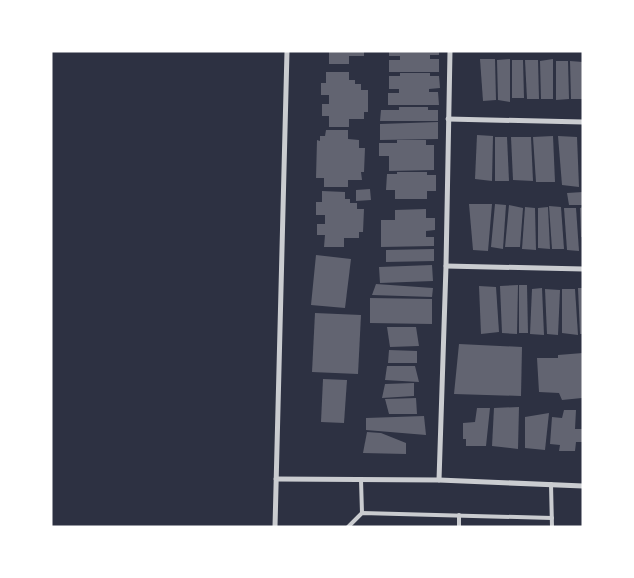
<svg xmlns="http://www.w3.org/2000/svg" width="634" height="578" viewBox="0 0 634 578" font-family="Spectral,serif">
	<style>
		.building { fill: #626471 }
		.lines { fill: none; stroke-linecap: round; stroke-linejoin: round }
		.service { stroke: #caccd0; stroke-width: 4 }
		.minor { stroke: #caccd0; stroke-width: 5 }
	</style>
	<rect width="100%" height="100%" fill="#2d3142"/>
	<g class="building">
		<polygon points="329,51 364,51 364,56 349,56 349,64 329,64"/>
		<polygon points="389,51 439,51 439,55 430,55 430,59 439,59 439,72 389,72 389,60 400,60 400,56 389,56"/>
		<polygon points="480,59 495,59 496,100 483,101"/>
		<polygon points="510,59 510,102 498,100 497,60"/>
		<polygon points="553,59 553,99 541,99 540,61"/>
		<polygon points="512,60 523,60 524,98 512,98"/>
		<polygon points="525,60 538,60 539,99 527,99"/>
		<polygon points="556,61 568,61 569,99 556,100"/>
		<polygon points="570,61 583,62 583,99 571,99"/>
		<polygon points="326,72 349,72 349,80 355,80 355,84 361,84 361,90 368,90 368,112 364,112 364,119 349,119 349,127 329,127 329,116 322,116 322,104 329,104 329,95 321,95 321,83 326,83"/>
		<polygon points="400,73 430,73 430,76 439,76 440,88 429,89 429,92 438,92 439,105 388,105 388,93 399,93 399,89 389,89 389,76 400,76"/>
		<polygon points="399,107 428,107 428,110 438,110 438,121 380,121 381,110 399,110"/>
		<polygon points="438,122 438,139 380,140 380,124"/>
		<polygon points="326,130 348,130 348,139 359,140 359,148 365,148 364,172 361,172 362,180 348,180 348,187 324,187 324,178 316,178 317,140 320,141 320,136 325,136"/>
		<polygon points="477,135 493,136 492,181 475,179"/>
		<polygon points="553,136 555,182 536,182 533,137"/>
		<polygon points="558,136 577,137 579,187 562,185"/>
		<polygon points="495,137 507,137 509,181 495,181"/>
		<polygon points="511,137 531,137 533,181 513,180"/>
		<polygon points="397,140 426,140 426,145 434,145 434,170 389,171 389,156 379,156 379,143 397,143"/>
		<polygon points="397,172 427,172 427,175 436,175 436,191 427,191 427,199 395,199 395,190 386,190 387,174 397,174"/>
		<polygon points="370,189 371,200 356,201 356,190"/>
		<polygon points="322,191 345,192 345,199 350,199 350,203 357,203 357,209 364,209 363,232 359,232 359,238 344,238 344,247 324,247 325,235 317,235 317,224 325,224 325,215 316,215 316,202 322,202"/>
		<polygon points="583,192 583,205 569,205 567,193"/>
		<polygon points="469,204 492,204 488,251 473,250"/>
		<polygon points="495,204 506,205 503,249 491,247"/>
		<polygon points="509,205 523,208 520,247 505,247"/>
		<polygon points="549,206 561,207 564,249 552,249"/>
		<polygon points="525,207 535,208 536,250 522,249"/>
		<polygon points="548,207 550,249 538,248 538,208"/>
		<polygon points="583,207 583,237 581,237 580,208"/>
		<polygon points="564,208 576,208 579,251 567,250"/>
		<polygon points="426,209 426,218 435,218 435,230 426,231 426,237 434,237 434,246 381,247 381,220 395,220 395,210"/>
		<polygon points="434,249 434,261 386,262 386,250"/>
		<polygon points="316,255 351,259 345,308 311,305"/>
		<polygon points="432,265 433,281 380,283 379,267"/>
		<polygon points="376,284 433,288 432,297 372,295"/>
		<polygon points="518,285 517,334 502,333 500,286"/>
		<polygon points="519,285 527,285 528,333 519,333"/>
		<polygon points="479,286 496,287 499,332 481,334"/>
		<polygon points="542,288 544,335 530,334 532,289"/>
		<polygon points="578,288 583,288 583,334 580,334"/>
		<polygon points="545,289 560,290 558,335 547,334"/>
		<polygon points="562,289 575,289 578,335 562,333"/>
		<polygon points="370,298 432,299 432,324 370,323"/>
		<polygon points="315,313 361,315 358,374 312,372"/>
		<polygon points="387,327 416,327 419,346 390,347"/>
		<polygon points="459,344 522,347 521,396 454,394"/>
		<polygon points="389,350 417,351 417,363 388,363"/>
		<polygon points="583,353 582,398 562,400 559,393 539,392 537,358 558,358 558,355"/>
		<polygon points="387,366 415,366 419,382 385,380"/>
		<polygon points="323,379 347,380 344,423 321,422"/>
		<polygon points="414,383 414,396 382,398 385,384"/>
		<polygon points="416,398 417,414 389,414 385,399"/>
		<polygon points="519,407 518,449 492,446 494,408"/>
		<polygon points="477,408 490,408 486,446 466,446 466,439 463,439 463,423 475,422"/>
		<polygon points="564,410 576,410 575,429 582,429 583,442 576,442 575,451 559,451 560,445 550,444 552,417 562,418"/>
		<polygon points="549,413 545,450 525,448 525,417"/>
		<polygon points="424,416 426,435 366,430 366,418"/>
		<polygon points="367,432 381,433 406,443 406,454 363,453"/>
	</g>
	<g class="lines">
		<g class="service">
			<polyline points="361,480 362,513"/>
			<polyline points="551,484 552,527"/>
			<polyline points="348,527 362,513 552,518"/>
			<polyline points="459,527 459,515"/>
		</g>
		<g class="minor">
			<polyline points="448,119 583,122"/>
			<polyline points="446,266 583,269"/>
			<polyline points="276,479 439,480 583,486"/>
			<polyline points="439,480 446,266 450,51"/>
			<polyline points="275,527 287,51"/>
		</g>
	</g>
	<rect width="634" height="578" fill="none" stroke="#ffffff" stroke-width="105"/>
</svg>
